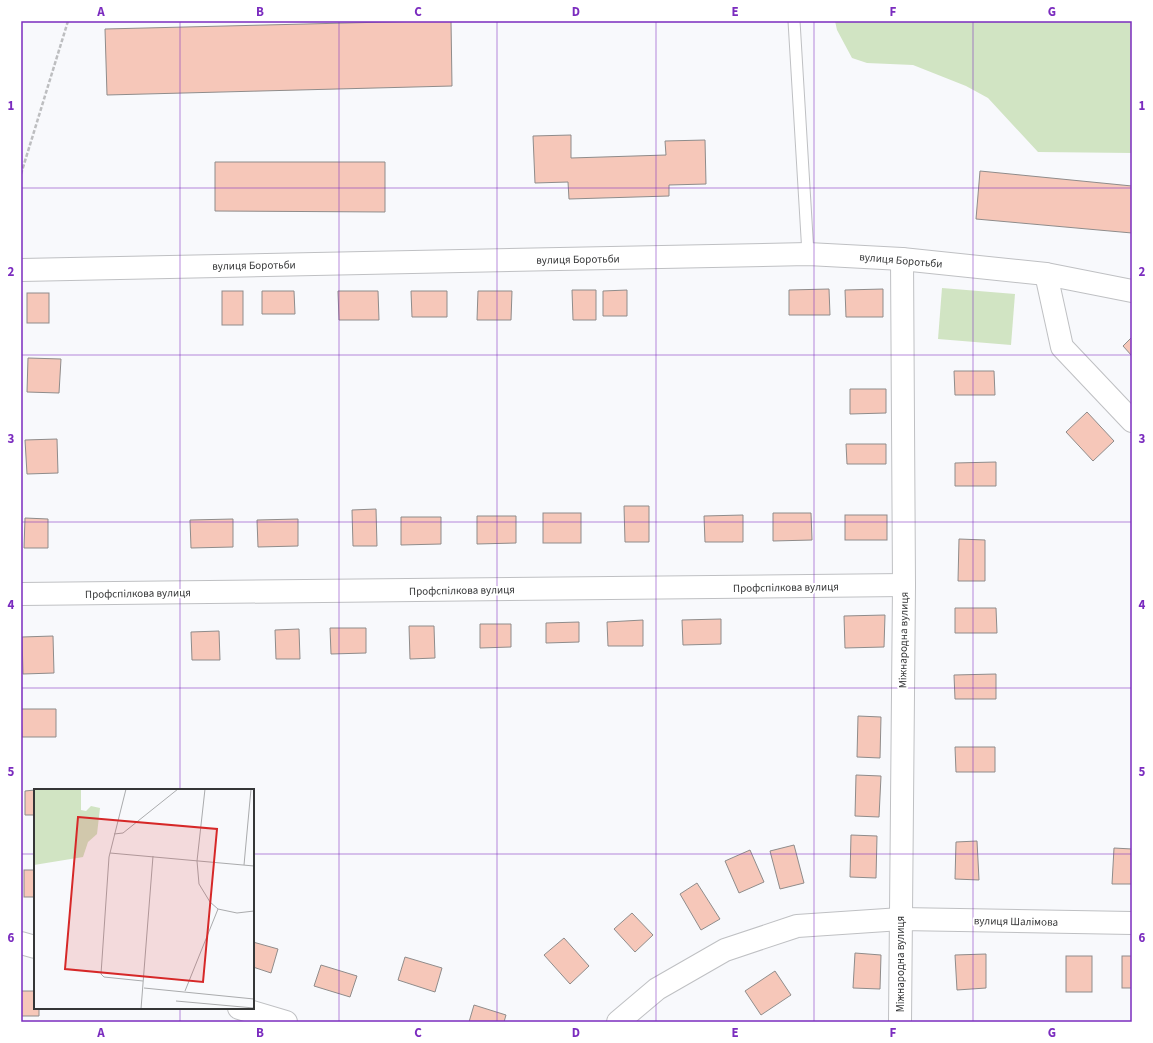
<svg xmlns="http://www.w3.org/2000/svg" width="1153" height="1043" viewBox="0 0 1153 1043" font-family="'Source Sans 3',sans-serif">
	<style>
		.green { fill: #d1e4c3 }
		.building { fill: #f6c7b9; stroke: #8f8c8b }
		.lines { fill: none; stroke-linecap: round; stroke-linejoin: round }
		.service-casing { stroke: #bfc0c3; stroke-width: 13 }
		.minor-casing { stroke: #bfc0c3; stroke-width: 24 }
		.tertiary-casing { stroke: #bfc0c3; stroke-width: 24 }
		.path { stroke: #bdbec0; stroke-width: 2.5; stroke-dasharray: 4 2; stroke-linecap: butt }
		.service { stroke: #fff; stroke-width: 11 }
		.minor { stroke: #fff; stroke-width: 22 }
		.tertiary { stroke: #fff; stroke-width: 22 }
		.grid { fill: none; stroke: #7b2cbf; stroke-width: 1; stroke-opacity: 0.55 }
		.labels { text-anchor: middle; stroke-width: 4; stroke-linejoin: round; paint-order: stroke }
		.street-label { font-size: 11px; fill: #353637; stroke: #fff }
		.inset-road { fill: none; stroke: #aaabad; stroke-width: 1 }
		.view { fill: #d62828; fill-opacity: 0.15; stroke: #d62828; stroke-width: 2 }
		.inset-edge { fill: none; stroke: #353637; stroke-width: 2 }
		.neatline { fill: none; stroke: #7b2cbf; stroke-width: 1.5 }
		.grid-label { font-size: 13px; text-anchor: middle; font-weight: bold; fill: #7b2cbf }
	</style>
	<rect width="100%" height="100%" fill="#f8f9fc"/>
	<g class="green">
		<polygon points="835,21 1132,21 1132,153 1038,152 988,98 966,86 913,65 867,63 852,58 837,30"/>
		<polygon points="942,288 1015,294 1011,345 938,339"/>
	</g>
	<g class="building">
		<polygon points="427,21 451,21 452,86 107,95 105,29"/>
		<polygon points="571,135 571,158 666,155 665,141 705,140 706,184 669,185 669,196 569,199 568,182 535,183 533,136"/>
		<polygon points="215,162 385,162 385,212 215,211"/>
		<polygon points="980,171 1132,186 1132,233 976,219"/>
		<polygon points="829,289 830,315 789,315 789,290"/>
		<polygon points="883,289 883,317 846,317 845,290"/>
		<polygon points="572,290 596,290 596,320 573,320"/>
		<polygon points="627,290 627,316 603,316 603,291"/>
		<rect x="222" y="291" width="21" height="34"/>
		<polygon points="262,291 294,291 295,314 262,314"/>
		<polygon points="338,291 378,291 379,320 339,320"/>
		<polygon points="411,291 447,291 447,317 412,317"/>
		<polygon points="478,291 512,291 511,320 477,320"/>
		<rect x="27" y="293" width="22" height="30"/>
		<polygon points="1132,337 1132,356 1123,346"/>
		<polygon points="28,358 61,359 59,393 27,392"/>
		<polygon points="954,371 994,371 995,395 955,395"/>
		<polygon points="850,389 886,389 886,413 850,414"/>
		<polygon points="1087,412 1114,441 1093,461 1066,432"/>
		<polygon points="57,439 58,473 27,474 25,440"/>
		<polygon points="846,444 886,444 886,464 847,464"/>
		<polygon points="996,462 996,486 955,486 955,463"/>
		<polygon points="624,506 649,506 649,542 625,542"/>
		<polygon points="376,509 377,546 353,546 352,510"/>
		<rect x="543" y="513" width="38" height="30"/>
		<polygon points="773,513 811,513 812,540 773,541"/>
		<polygon points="743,515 743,542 705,542 704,516"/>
		<rect x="845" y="515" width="42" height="25"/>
		<polygon points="477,516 516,516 516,543 477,544"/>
		<polygon points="401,517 441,517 441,544 401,545"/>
		<polygon points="25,518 48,519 48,548 24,548"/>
		<polygon points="233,519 233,547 191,548 190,520"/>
		<polygon points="298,519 298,546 258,547 257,520"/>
		<polygon points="959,539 985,540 985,581 958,581"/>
		<polygon points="955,608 996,608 997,633 955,633"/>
		<polygon points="885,615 884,647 845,648 844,616"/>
		<polygon points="721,619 721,644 683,645 682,620"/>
		<polygon points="643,620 643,646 608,646 607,622"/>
		<polygon points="579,622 579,642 546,643 546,623"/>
		<polygon points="480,624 511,624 511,647 480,648"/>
		<polygon points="409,626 434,626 435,658 410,659"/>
		<polygon points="330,628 366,628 366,653 331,654"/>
		<polygon points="299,629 300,659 276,659 275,630"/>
		<polygon points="219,631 220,660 192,660 191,632"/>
		<polygon points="53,636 54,673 23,674 22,637"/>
		<polygon points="996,674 996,699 955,699 954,675"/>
		<polygon points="21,709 56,709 56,737 22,737"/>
		<polygon points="858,716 881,717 880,758 857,757"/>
		<polygon points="955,747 995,747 995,772 956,772"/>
		<polygon points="856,775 881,776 879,817 855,816"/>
		<polygon points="35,790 35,815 25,815 25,791"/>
		<polygon points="851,835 877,836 876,878 850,877"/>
		<polygon points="977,841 979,880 955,879 956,842"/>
		<polygon points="794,845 804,883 780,889 770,851"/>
		<polygon points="1114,848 1132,849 1132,884 1112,884"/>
		<polygon points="750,850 764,882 739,893 725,861"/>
		<rect x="24" y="870" width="11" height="27"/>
		<polygon points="697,883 720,919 701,930 680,894"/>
		<polygon points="632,913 653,935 635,952 614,929"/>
		<polygon points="564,938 589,966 570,984 544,955"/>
		<polygon points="253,942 278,949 271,973 253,967"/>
		<polygon points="855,953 881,955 880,989 853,988"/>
		<polygon points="986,954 986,988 957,990 955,955"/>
		<rect x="1066" y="956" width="26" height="36"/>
		<rect x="1122" y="956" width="10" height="32"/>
		<polygon points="405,957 442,968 435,992 398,980"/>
		<polygon points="321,965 357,976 350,997 314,986"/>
		<polygon points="775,971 791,995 761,1015 745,991"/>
		<polygon points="21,991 35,991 35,1008 39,1008 39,1016 21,1016"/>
		<polygon points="474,1005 506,1015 504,1022 469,1022"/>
	</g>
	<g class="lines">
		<defs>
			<polyline id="service" points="794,21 808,254"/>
			<g id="minor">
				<polyline points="1046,274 1062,347 1132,421"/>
				<polyline points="21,943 35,947"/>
				<polyline points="239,1008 286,1022"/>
				<polyline points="618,1022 657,989 725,950 797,926 901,919 1132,923"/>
			</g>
			<g id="tertiary">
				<polyline points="21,270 808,254 902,259 1046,274 1132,291"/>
				<polyline points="21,594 904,585"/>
				<polyline points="900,1022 904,585 902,259"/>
			</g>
		</defs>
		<use href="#service" class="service-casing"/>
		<use href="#minor" class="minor-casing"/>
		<use href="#tertiary" class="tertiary-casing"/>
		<polyline class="path" points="21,174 68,21"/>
		<use href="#service" class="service"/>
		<use href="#minor" class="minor"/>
		<use href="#tertiary" class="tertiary"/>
	</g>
	<path class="grid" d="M180,21V790M339,21V1022M497,21V1022M656,21V1022M814,21V1022M973,21V1022M21,188H1132M21,355H1132M21,522H1132M21,688H1132M21,854H35M253,854H1132M180,1008V1022"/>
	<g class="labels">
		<g class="street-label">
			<text transform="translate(578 259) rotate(-1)" y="4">вулиця Боротьби</text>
			<text transform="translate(901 260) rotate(5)" y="4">вулиця Боротьби</text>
			<text transform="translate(254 265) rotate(-1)" y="4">вулиця Боротьби</text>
			<text transform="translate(786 587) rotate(-1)" y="4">Профспілкова вулиця</text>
			<text transform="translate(462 590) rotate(-1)" y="4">Профспілкова вулиця</text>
			<text transform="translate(138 593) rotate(-1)" y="4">Профспілкова вулиця</text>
			<text transform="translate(903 640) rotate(-89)" y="4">Міжнародна вулиця</text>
			<text transform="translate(1016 921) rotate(1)" y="4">вулиця Шалімова</text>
			<text transform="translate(900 964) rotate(-90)" y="4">Міжнародна вулиця</text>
		</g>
	</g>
	<g transform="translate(34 789)">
		<rect width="220" height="220" fill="#f8f9fc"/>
		<path d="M0,0H47V21L52,22L57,17L66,19L63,45L54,53L49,68L0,76Z" fill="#d1e4c3"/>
		<path class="inset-road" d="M92,0L75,68L67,185L70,188L109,192M171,0L163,72L165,95L176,113L184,120L203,124L220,122M80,45L89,44L144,0M76,64L220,77M210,76L217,0M110,199L220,210M151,202L184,120M142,212L220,219M107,220L119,67"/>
		<path class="view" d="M44,28L183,40L169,193L31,180Z"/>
		<rect width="220" height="220" class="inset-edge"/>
	</g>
	<rect width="1153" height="1043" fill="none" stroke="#ffffff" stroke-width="44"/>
	<rect x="22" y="22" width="1109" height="999" class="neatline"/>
	<g class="grid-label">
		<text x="101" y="16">A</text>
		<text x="260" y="16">B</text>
		<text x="418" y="16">C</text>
		<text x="576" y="16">D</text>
		<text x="735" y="16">E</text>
		<text x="893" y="16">F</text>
		<text x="1052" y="16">G</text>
		<text x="11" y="110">1</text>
		<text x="1142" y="110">1</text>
		<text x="11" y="276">2</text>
		<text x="1142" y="276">2</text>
		<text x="11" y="443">3</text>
		<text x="1142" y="443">3</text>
		<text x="11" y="609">4</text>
		<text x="1142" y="609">4</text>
		<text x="11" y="776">5</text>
		<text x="1142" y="776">5</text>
		<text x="11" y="942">6</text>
		<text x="1142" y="942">6</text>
		<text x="101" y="1037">A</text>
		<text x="260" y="1037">B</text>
		<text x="418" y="1037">C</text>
		<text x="576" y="1037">D</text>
		<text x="735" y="1037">E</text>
		<text x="893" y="1037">F</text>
		<text x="1052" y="1037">G</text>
	</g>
</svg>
